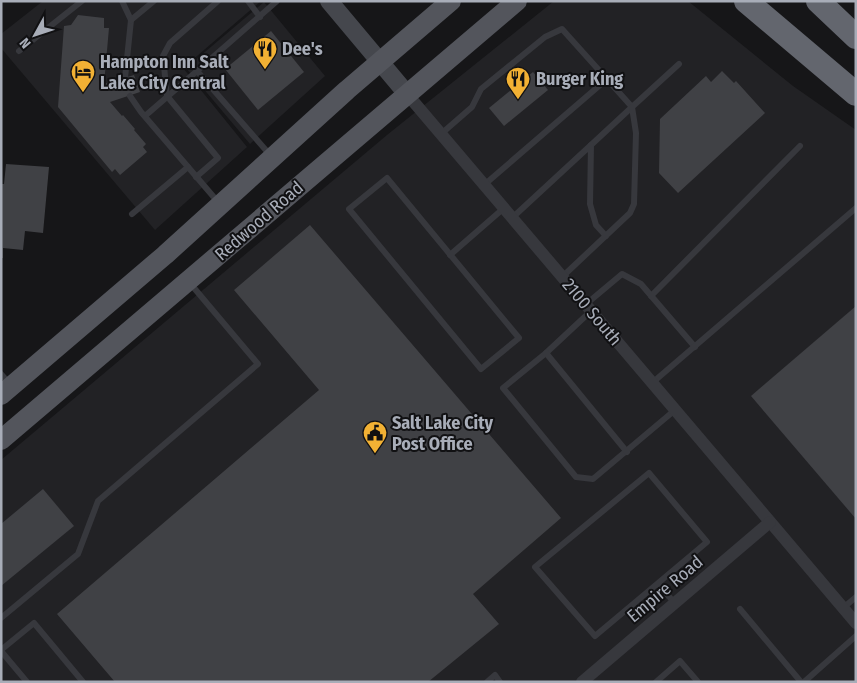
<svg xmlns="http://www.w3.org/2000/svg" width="857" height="683" viewBox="0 0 857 683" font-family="'Fira Sans Condensed',sans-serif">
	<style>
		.built { fill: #222225 }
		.building { fill: #404145 }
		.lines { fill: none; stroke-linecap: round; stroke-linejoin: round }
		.lane { stroke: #37383d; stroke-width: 6 }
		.street { stroke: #37383d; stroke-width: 12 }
		.secondary { stroke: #45474d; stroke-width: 18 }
		.primary { stroke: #53555c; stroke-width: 20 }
		.highway { stroke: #63666e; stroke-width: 24 }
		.labels { text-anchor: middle; stroke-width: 4; stroke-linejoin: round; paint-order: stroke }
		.poi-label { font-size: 18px; font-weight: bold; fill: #a8adb8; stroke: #111113; text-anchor: start }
		.street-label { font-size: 18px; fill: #a8adb8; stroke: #111113 }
	</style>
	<rect width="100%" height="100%" fill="#161618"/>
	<g class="built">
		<polygon points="43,1 261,1 183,68 247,147 155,230 1,48 1,34"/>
		<polygon points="554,1 688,1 793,86 856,130 856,682 1,682 1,460 387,135"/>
		<polygon points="264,2 325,76 250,144 186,68"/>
	</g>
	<g class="building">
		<polygon points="78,15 104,18 104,28 109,28 104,84 134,75 140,92 110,102 122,116 123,115 135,129 134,130 146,144 143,147 147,152 120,175 115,169 112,172 58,107 64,26 71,25"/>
		<polygon points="271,31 304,72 258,110 225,69"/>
		<polygon points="722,71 734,83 736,81 765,113 678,193 659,173 660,119 706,76 711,82"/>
		<polygon points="533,72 548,90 504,126 489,108"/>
		<polygon points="6,164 49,167 43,233 25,231 23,250 3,248 3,258 1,258 1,184 4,184"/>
		<polygon points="310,225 561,518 473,594 499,624 428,682 115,682 57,614 319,390 234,290"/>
		<polygon points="856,306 856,519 751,396"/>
		<polygon points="43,489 74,526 1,586 1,524"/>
	</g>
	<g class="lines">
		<g class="lane">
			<polyline points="122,1 131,20 125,78"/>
			<polyline points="248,1 260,17"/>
			<polyline points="131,20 154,1"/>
			<polyline points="19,51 82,1"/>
			<polyline points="130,96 141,112 218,202"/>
			<polyline points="145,116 197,71"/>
			<polyline points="441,134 472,107 481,89 545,37 562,29 632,107 591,145"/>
			<polyline points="271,156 197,71 277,1"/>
			<polyline points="196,177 218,158 167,96 163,56 170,43 218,1"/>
			<polygon points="387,178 519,338 481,369 349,209"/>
			<polyline points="484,185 607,79"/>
			<polyline points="132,214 188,167"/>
			<polyline points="512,218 591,145 590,204 596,225 606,236"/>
			<polyline points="450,255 504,208"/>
			<polyline points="562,277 630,213 634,204 636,133 632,107 679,64"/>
			<polyline points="651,296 800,146"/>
			<polyline points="585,305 622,274 641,284 695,347"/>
			<polyline points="591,311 546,353 503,388 576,477 593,479 675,410"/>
			<polyline points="546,353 627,452"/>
			<polyline points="1,374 9,383"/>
			<polyline points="652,383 856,208"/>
			<polyline points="657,584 707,542 649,473 535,567 595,636 657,584 675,603"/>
			<polyline points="843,608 856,597"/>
			<polyline points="740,609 801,682"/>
			<polyline points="1,618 78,554 98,501 258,364 189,282"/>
			<polyline points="1,650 34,623 83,682"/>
			<polyline points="1,651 27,682"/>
			<polyline points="487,682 495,675 500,682"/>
			<polyline points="656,682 680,661 698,682"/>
			<polyline points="804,682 856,636"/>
		</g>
		<g class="street">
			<polyline points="407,94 856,623"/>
			<polyline points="582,682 770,522"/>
		</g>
		<polyline class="secondary" points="329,1 407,94"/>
		<g class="primary">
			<polyline points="1,395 165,255 347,90 451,1"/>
			<polyline points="1,440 517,1"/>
		</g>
		<g class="highway">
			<polyline points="746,1 856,94"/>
			<polyline points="818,1 856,37"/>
		</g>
	</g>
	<defs>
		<symbol id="restaurant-pin" viewBox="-11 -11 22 30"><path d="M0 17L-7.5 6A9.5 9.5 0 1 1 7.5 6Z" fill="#f2b134" stroke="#111113"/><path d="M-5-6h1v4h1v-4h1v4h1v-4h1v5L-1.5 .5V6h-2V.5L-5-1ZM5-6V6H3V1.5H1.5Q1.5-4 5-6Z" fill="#111"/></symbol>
		<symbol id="hotel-pin" viewBox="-11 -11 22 30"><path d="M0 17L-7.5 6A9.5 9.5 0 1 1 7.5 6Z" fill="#f2b134" stroke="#111113"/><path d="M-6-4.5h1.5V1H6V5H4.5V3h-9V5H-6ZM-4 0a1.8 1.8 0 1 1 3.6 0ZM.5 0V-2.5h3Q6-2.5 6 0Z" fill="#111"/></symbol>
		<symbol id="civic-pin" viewBox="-11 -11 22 30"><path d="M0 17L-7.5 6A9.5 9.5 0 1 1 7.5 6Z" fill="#f2b134" stroke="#111113"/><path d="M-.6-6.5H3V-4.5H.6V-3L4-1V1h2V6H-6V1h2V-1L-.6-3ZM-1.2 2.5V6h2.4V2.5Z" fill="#111"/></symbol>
	</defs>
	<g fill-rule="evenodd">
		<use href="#restaurant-pin" x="251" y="35" width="28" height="38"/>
		<use href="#hotel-pin" x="69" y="58" width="28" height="38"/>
		<use href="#restaurant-pin" x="504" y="65" width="28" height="38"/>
		<use href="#civic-pin" x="361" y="419" width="28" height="38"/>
	</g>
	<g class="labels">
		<g class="poi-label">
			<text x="282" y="55">Dee's</text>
			<text x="100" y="68">Hampton Inn Salt<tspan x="100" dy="21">Lake City Central</tspan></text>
			<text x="536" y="85">Burger King</text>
			<text x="392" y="429">Salt Lake City<tspan x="392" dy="21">Post Office</tspan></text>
		</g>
		<g class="street-label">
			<text transform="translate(259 221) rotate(-41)" y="6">Redwood Road</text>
			<text transform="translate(592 312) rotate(50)" y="6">2100 South</text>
			<text transform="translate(665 589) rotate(-40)" y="6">Empire Road</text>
		</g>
	</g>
	<rect width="857" height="683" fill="none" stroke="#a8adb8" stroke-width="5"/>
	<g transform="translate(35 35) rotate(230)" stroke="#111113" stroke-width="4" paint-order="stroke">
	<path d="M0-4L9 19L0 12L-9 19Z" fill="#a8adb8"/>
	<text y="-8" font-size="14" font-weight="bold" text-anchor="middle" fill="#a8adb8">N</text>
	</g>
</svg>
